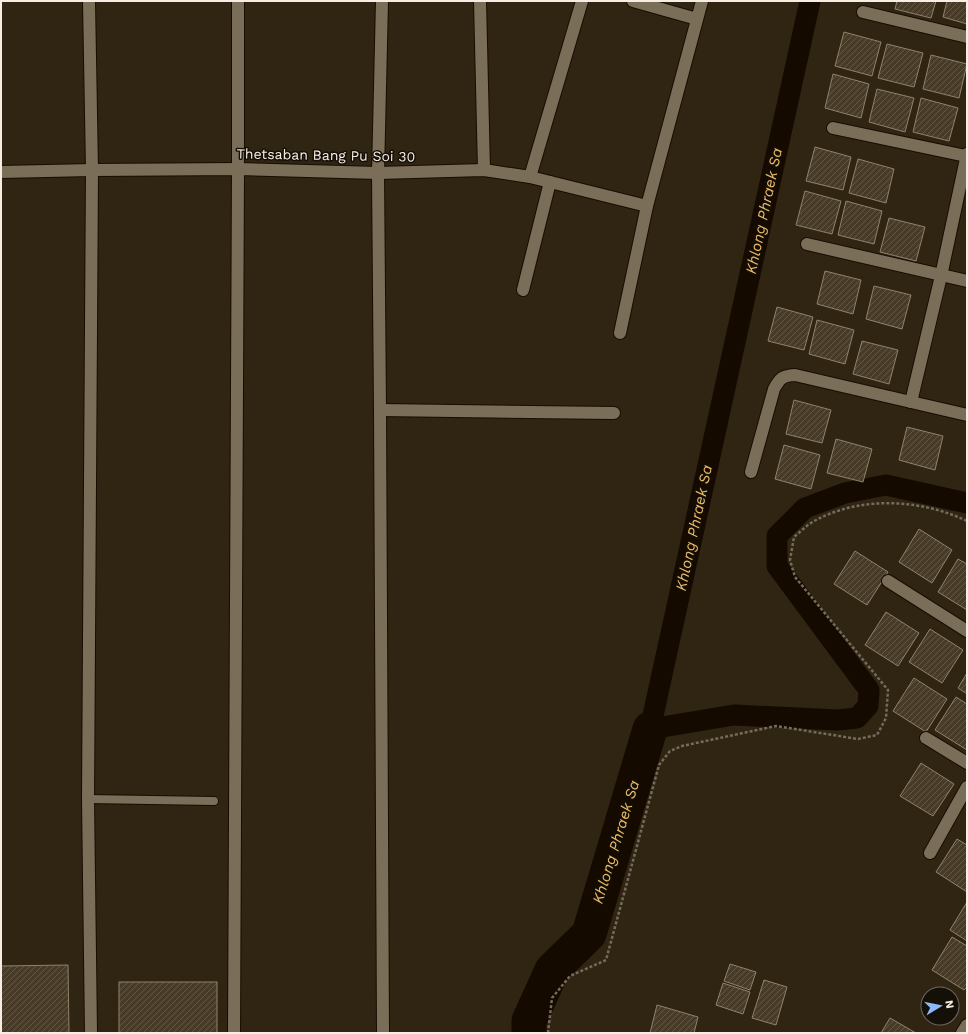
<svg xmlns="http://www.w3.org/2000/svg" width="968" height="1034" viewBox="0 0 968 1034" font-family="'Work Sans',sans-serif">
	<style>
		.lines { fill: none; stroke-linecap: round; stroke-linejoin: round }
		.canal { stroke: #140a00; stroke-width: 21 }
		.river { stroke: #140a00; stroke-width: 35 }
		.building { fill: url(#building-hatch); stroke: #90826c }
		.lane-casing { stroke: #180d00; stroke-width: 10 }
		.street-casing { stroke: #180d00; stroke-width: 14 }
		.path { stroke: #756b5b; stroke-width: 2.5; stroke-dasharray: 3 2; stroke-linecap: butt }
		.lane { stroke: #7b6e59; stroke-width: 8 }
		.street { stroke: #7b6e59; stroke-width: 12 }
		.labels { text-anchor: middle; stroke-width: 3; stroke-linejoin: round; paint-order: stroke }
		.street-label { font-size: 14px; fill: #f6eee3; stroke: #140f07 }
		.water-label { font-size: 15px; font-style: italic; fill: #ecba67; stroke: #140f07 }
	</style>
	<defs>
		<pattern id="building-hatch" width="6" height="6" patternUnits="userSpaceOnUse"><rect width="6" height="6" fill="#483c29"/><path d="M-1 1l2-2M0 6l6-6M5 7l2-2" fill="none" stroke="#635848"/></pattern>
	</defs>
	<rect width="100%" height="100%" fill="#302412"/>
	<g class="lines">
		<polyline class="canal" points="810,1 650,729 734,715 837,720 857,718 868,706 869,690 777,566 777,536 805,508 845,493 886,485 967,503"/>
		<polyline class="river" points="529,1033 529,1021 552,970 589,934 650,729"/>
	</g>
	<g class="building">
		<polygon points="897,1 936,1 931,18 895,9"/>
		<polygon points="947,1 967,1 967,24 943,17"/>
		<polygon points="844,32 881,42 872,76 835,66"/>
		<polygon points="887,44 923,53 914,87 878,78"/>
		<polygon points="931,55 967,64 959,98 923,89"/>
		<polygon points="833,74 869,84 861,118 825,108"/>
		<polygon points="877,89 914,98 905,132 869,122"/>
		<polygon points="921,98 958,108 949,141 913,132"/>
		<polygon points="815,147 851,157 843,190 806,181"/>
		<polygon points="858,159 894,169 886,203 849,193"/>
		<polygon points="805,191 841,201 832,234 796,225"/>
		<polygon points="846,201 882,211 874,244 838,235"/>
		<polygon points="889,218 925,227 916,261 880,252"/>
		<polygon points="825,271 861,280 853,314 817,304"/>
		<polygon points="874,286 911,295 902,329 866,319"/>
		<polygon points="777,307 813,317 804,350 768,341"/>
		<polygon points="817,320 854,330 845,364 809,354"/>
		<polygon points="862,341 898,350 889,384 853,374"/>
		<polygon points="794,400 831,410 822,443 786,434"/>
		<polygon points="907,427 943,436 935,470 899,460"/>
		<polygon points="836,439 872,449 863,482 827,473"/>
		<polygon points="784,445 820,455 811,489 775,479"/>
		<polygon points="919,529 952,550 932,583 899,562"/>
		<polygon points="855,551 888,572 867,605 834,584"/>
		<polygon points="958,559 967,564 967,610 938,592"/>
		<polygon points="886,612 919,633 898,666 865,645"/>
		<polygon points="930,629 963,650 942,683 909,662"/>
		<polygon points="967,673 967,694 958,688"/>
		<polygon points="914,678 947,699 926,732 893,711"/>
		<polygon points="956,697 967,704 967,750 935,730"/>
		<polygon points="921,763 954,784 933,816 900,796"/>
		<polygon points="957,839 967,845 967,892 936,872"/>
		<polygon points="967,902 967,941 950,930"/>
		<polygon points="952,937 967,946 967,987 964,990 932,970"/>
		<polygon points="730,964 756,972 750,990 724,981"/>
		<polygon points="68,965 69,1033 1,1033 1,966"/>
		<polygon points="764,980 787,987 776,1025 752,1018"/>
		<rect x="119" y="982" width="98" height="51"/>
		<polygon points="723,983 750,992 743,1014 716,1005"/>
		<polygon points="657,1005 698,1017 694,1033 650,1033"/>
		<polygon points="890,1018 916,1033 881,1033"/>
	</g>
	<g class="lines">
		<defs>
			<polyline id="lane" points="88,799 214,801"/>
			<g id="street">
				<polyline points="89,1 92,170 88,799 91,1033"/>
				<polyline points="382,1 378,173 380,410 383,1033"/>
				<polyline points="480,1 484,170"/>
				<polyline points="633,1 697,19"/>
				<polyline points="863,12 967,37"/>
				<polyline points="833,128 966,156"/>
				<polyline points="967,154 941,276 911,402 967,415"/>
				<polyline points="1,172 92,170 238,169 378,173 484,170 530,177 647,206"/>
				<polyline points="530,177 582,1"/>
				<polyline points="807,244 967,281"/>
				<polyline points="523,290 550,182"/>
				<polyline points="620,333 647,206 702,1"/>
				<polyline points="380,410 614,413"/>
				<path d="M751,472L774,389C780,378 782,376 795,375L911,402"/>
				<polyline points="888,581 967,631"/>
				<polyline points="926,738 967,763"/>
				<polyline points="930,853 967,787"/>
				<polyline points="234,1033 238,169 238,1"/>
				<polyline points="962,1033 967,1025"/>
			</g>
		</defs>
		<use href="#lane" class="lane-casing"/>
		<use href="#street" class="street-casing"/>
		<path class="path" d="M548,1033L552,998L570,976L606,960L659,765L670,751L682,746L776,726L858,739L877,735L886,718L888,690L795,577L790,560L794,537C801,531 808,524 816,520C862,496 921,499 967,521"/>
		<use href="#lane" class="lane"/>
		<use href="#street" class="street"/>
	</g>
	<g class="labels">
		<g class="street-label">
			<text transform="translate(326 155) rotate(1)" y="5">Thetsaban Bang Pu Soi 30</text>
		</g>
		<g class="water-label">
			<text transform="translate(764 211) rotate(-78)" y="5">Khlong Phraek Sa</text>
			<text transform="translate(694 528) rotate(-78)" y="5">Khlong Phraek Sa</text>
			<text transform="translate(616 842) rotate(-73)" y="5">Khlong Phraek Sa</text>
		</g>
	</g>
	<rect width="968" height="1034" fill="none" stroke="#f6eee3" stroke-width="4"/>
	<g transform="translate(940 1006) rotate(80)"><circle r="19" fill="#140f07" stroke="#6e685f"/>
	<path d="M0-3L7 15L0 10L-7 15Z" fill="#8cb9fc"/>
	<text y="-6" font-size="11" font-weight="bold" text-anchor="middle" fill="#f6eee3">N</text>
	</g>
</svg>
